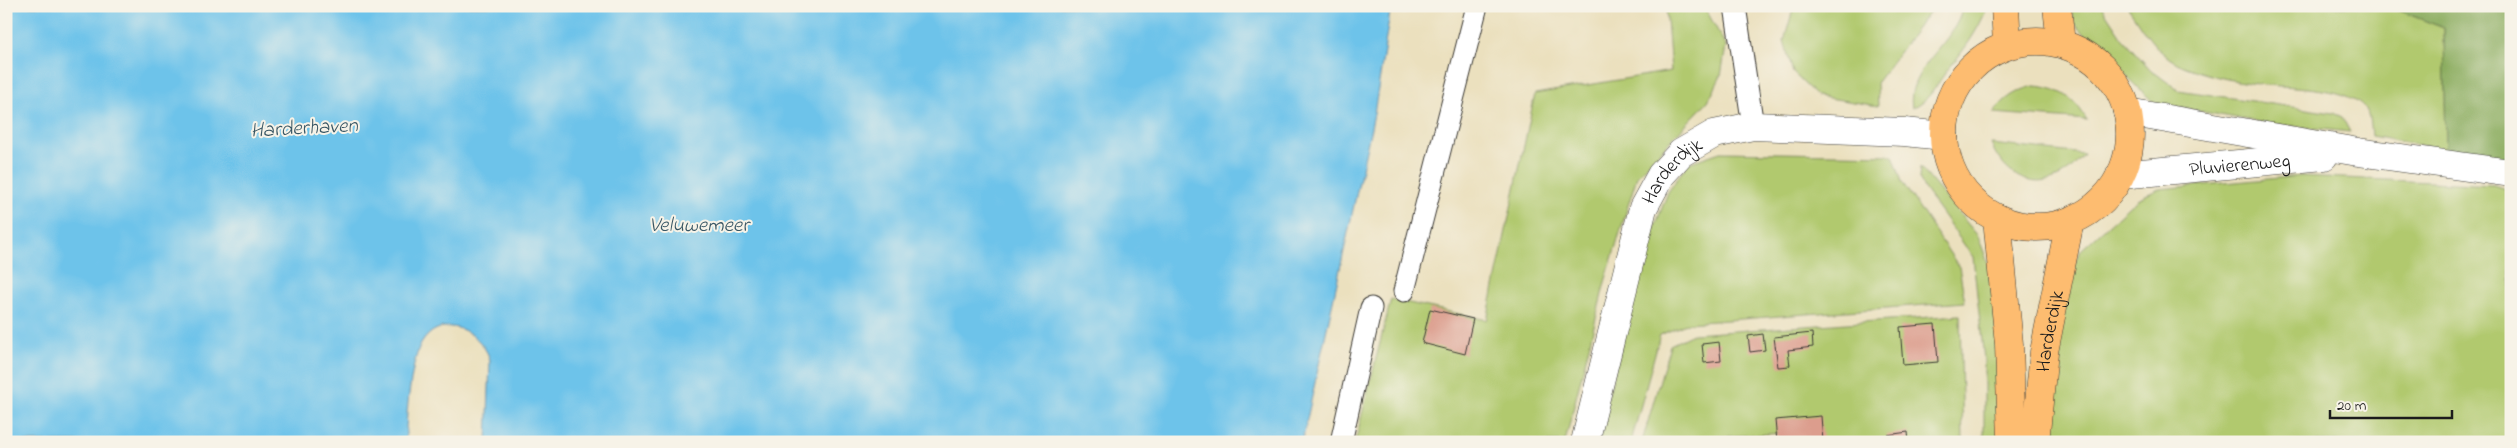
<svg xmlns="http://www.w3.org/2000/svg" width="2517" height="448" viewBox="0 0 2517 448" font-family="'Indie Flower',sans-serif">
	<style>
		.green { fill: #b1c96e; stroke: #667245 }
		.forest { fill: #8cad61; stroke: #54643e }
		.water { fill: #6dc3ea; stroke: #447083 }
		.building { fill: #dc9d8d }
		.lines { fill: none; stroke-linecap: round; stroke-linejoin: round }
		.service-casing { stroke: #3b3934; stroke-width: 23 }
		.minor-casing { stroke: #3b3934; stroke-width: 29 }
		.primary-casing { stroke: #3b3934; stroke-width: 29 }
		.service { stroke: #fff; stroke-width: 21 }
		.minor { stroke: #fff; stroke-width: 28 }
		.primary { stroke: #fdbc70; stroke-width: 28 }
		.labels { text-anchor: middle; stroke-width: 4; stroke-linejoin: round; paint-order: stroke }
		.street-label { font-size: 20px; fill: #1c1c1c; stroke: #f7f3e8 }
		.water-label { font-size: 21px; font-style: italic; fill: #385664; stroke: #f7f3e8 }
	</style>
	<rect width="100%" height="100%" fill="#f7f3e8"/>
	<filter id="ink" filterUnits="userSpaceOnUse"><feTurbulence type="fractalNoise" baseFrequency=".02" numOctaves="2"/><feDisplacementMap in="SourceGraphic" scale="10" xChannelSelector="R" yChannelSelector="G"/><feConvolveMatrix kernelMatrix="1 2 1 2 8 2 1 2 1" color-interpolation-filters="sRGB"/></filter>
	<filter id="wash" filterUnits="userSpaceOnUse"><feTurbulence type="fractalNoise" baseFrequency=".0096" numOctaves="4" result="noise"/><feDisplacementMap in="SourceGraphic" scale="20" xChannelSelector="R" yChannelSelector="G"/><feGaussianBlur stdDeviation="1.12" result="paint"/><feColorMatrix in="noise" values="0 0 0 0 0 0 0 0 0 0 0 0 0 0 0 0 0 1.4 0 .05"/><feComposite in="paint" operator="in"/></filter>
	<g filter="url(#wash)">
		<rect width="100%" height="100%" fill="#ebe0be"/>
		<g class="green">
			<polygon points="1666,6 1704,6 1726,46 1721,76 1708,101 1637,176 1605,282 1565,442 1355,442 1391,299 1487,320 1535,94 1671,71"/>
			<polygon points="1794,6 1934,6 1877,82 1878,106 1817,96 1793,73 1784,41"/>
			<path d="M1963,6H1988C1977,33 1964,50 1946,72C1935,87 1930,100 1912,108C1905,68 1956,44 1963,6Z"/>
			<polygon points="2070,6 2101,6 2122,38 2151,70 2178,90 2333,113 2342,117 2350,132 2264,123 2154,103 2075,24"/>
			<path d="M2127,6H2387L2444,28L2446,150L2371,136C2370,126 2370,115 2364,107C2346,85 2284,88 2258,84C2235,82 2197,73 2177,63C2154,51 2142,27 2127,6Z"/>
			<path d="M2034,86C2060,88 2074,97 2087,120L1993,113C2005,98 2015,91 2034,86Z"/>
			<path d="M1991,144L2084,154C2056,195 2010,190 1991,144Z"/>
			<polygon points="1720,152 1893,155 1902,182 1959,267 1965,302 1688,323 1660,335 1631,442 1596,442 1647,248 1668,192 1688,163"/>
			<polygon points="1920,167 1978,236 1988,263 1997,330 2000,442 1984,442 1984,360 1973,257 1925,190 1919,179"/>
			<polygon points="2301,176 2494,185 2511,191 2511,442 2047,442 2052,381 2070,271 2081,250 2137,199 2159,189"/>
			<polygon points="1960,315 1963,442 1822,442 1820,431 1719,437 1720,442 1642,442 1670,345 1693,334"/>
		</g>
		<polygon class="forest" points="2387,6 2511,6 2511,163 2446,150 2444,28"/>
		<path class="water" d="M6,6H1391L1374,114L1302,442H487L490,360C482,332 443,312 423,341C411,356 405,422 406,442H6Z"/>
		<g id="blocks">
			<g class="building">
				<polygon points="1430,309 1473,319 1465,354 1422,343"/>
				<polygon points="1935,324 1938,362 1903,365 1900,327"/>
				<polygon points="1812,333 1813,347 1788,350 1790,366 1778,367 1774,337"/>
				<polygon points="1763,334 1765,350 1750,352 1748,336"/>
				<polygon points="1719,342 1721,361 1704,363 1702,344"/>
				<polygon points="1821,416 1823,442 1777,442 1775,420"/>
				<polygon points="1908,432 1909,442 1888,442 1887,435"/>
			</g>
		</g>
	</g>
	<g filter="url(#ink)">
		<use href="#blocks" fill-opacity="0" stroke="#3b3934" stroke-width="1"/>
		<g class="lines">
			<defs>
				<g id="service">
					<polyline points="1735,6 1753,126"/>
					<polyline points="1404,291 1477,6"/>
					<polyline points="1341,442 1371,308"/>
				</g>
				<g id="minor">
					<polyline points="2127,112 2358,152 2511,173"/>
					<path id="s1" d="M2120,175L2324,156"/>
					<path id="s2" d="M1585,442L1643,208L1661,175L1681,153L1714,134L1753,126L1904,132L1944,136"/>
				</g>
				<g id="primary">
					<polyline points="2005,6 2007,45"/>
					<polyline points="2057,6 2061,44"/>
					<circle cx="2037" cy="134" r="93"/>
					<polyline points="1997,218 2009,344 2012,442"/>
					<path id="s3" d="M2035,442L2044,352L2070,221"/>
				</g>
			</defs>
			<use href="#service" class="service-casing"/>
			<use href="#minor" class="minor-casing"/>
			<use href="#primary" class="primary-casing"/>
			<use href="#service" class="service"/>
			<use href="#minor" class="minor"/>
			<use href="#primary" class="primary"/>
		</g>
	</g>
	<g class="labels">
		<g class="street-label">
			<text dy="7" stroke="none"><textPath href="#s1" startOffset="120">Pluvierenweg</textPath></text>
			<text dy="7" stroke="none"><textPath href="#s2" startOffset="289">Harderdijk</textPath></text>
			<text dy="7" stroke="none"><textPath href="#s3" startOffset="112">Harderdijk</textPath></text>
		</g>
		<g class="water-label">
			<text transform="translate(304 127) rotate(-3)" y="7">Harderhaven</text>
			<text x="699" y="231">Veluwemeer</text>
		</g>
	</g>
	<rect width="2517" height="448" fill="none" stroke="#f7f3e8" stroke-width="25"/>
	<path d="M2330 410v8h122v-8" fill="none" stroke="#1c1c1c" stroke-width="2.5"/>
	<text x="2337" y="410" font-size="15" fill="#1c1c1c" stroke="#f7f3e8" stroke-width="4" paint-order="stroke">20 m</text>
</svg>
